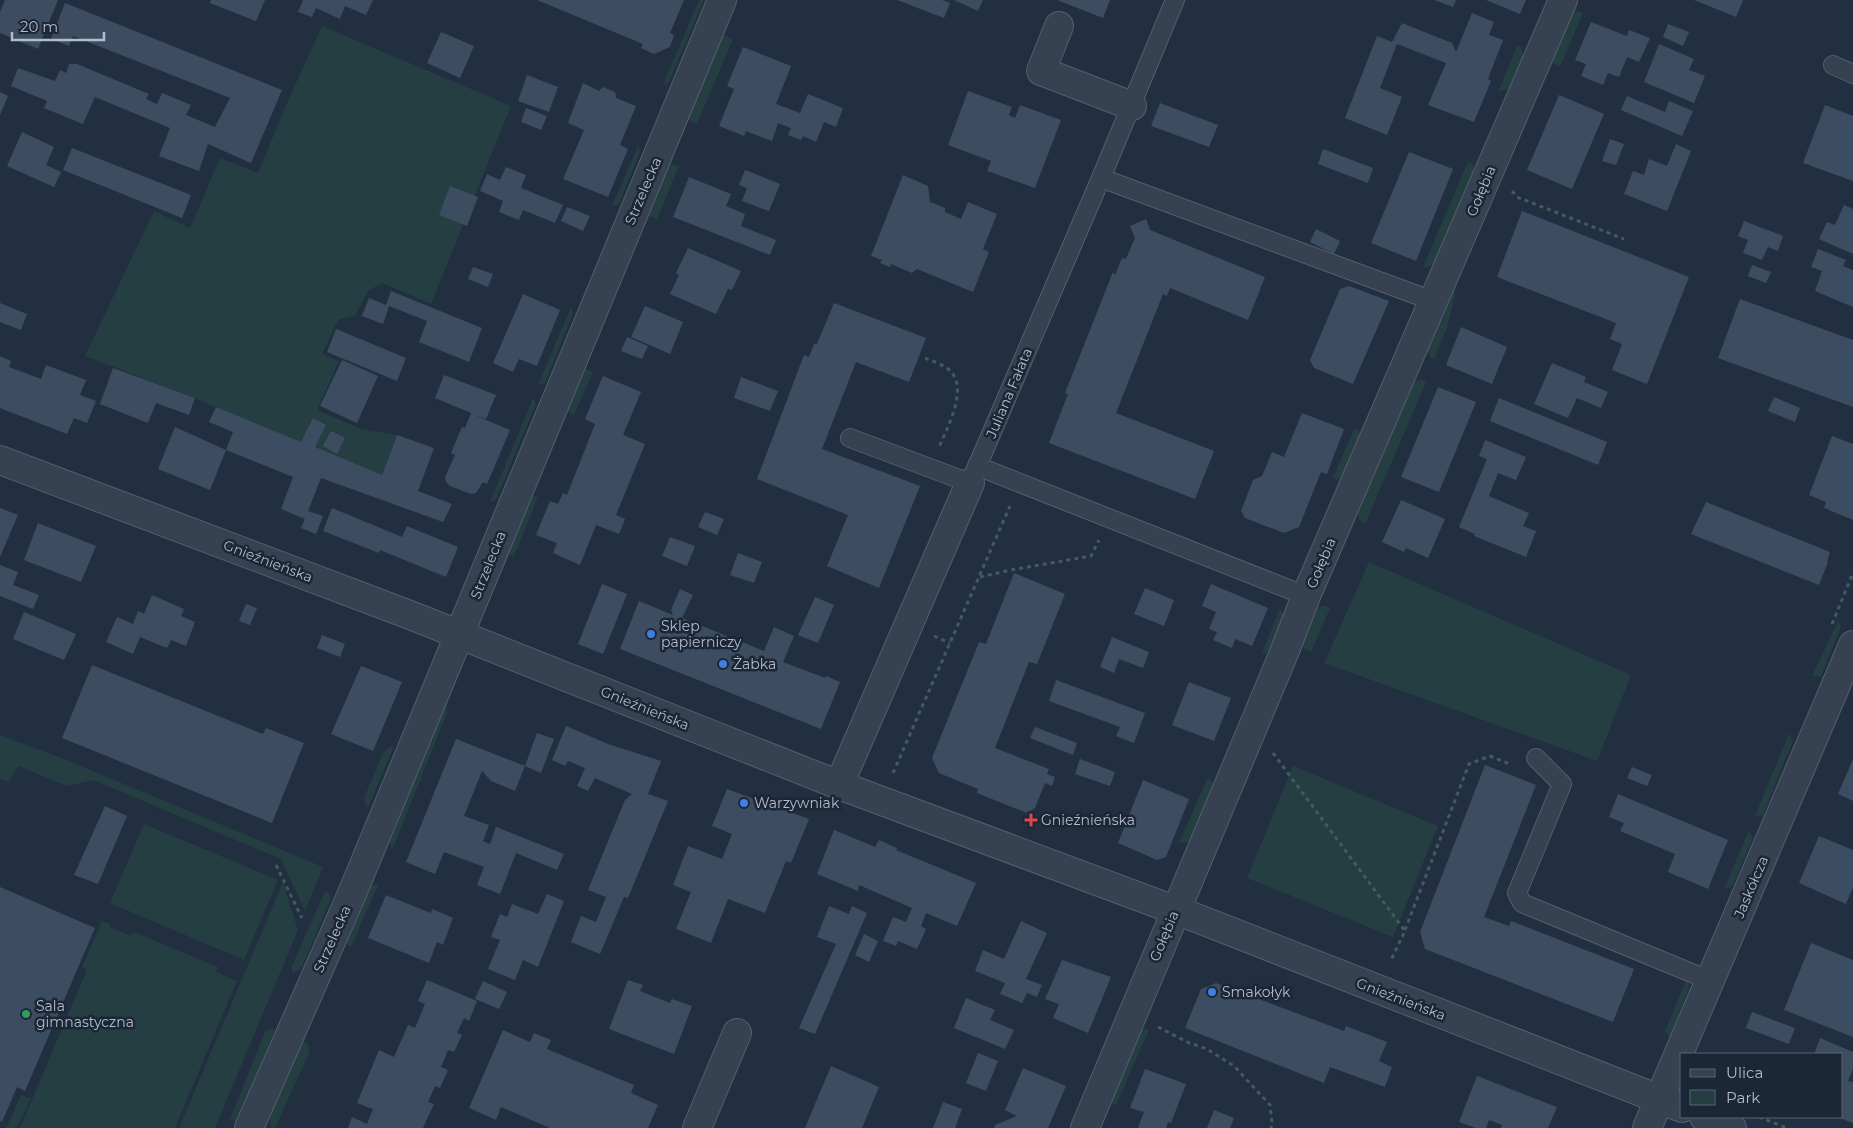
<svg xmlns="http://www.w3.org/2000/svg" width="1853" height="1128" viewBox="0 0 1853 1128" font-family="Montserrat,sans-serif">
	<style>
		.green { fill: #243e42 }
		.building { fill: #3d4d61 }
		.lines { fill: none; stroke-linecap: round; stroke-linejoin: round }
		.service-casing { stroke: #545f6e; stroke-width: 20 }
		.minor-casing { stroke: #545f6e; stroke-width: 30 }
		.path { stroke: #425b5f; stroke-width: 3; stroke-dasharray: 4 4; stroke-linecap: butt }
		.service { stroke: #364151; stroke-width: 18 }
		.minor { stroke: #364151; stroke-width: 28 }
		.shop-dot { fill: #3f7fe0; stroke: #1b2636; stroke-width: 2 }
		.health-dot { fill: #e0444e; stroke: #1b2636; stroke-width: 2 }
		.leisure-dot { fill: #2e9e5b; stroke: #1b2636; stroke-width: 2 }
		.labels { text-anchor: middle; stroke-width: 5; stroke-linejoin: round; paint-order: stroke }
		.street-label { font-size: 14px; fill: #b3bccb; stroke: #1b2636 }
		.poi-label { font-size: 14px; fill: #b3bccb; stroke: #1b2636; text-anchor: start }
	</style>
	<rect width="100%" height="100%" fill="#222f41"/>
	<g class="green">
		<polygon points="699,0 704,0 668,84 663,85"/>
		<polygon points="1578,11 1583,13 1560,67 1554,64 1551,59 1571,13"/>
		<polygon points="322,26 511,106 431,304 382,283 368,291 355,316 338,320 322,354 339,361 317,410 361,429 397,435 382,475 239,418 195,398 85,356 154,211 190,228 220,158 258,173 287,103"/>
		<polygon points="724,35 733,39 697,124 691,122 687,116 718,37"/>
		<polygon points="1517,46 1521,47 1524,55 1510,88 1498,92"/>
		<polygon points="638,146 640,152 619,204 612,206"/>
		<polygon points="1468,162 1471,163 1476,170 1435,265 1427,268 1423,267"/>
		<polygon points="671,164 679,166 657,219 649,216 647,211 665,167"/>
		<polygon points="1456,292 1447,328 1434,359 1430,357 1428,351 1451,293"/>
		<polygon points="571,307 573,313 545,383 538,385"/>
		<polygon points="582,367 593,372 574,415 564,411"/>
		<polygon points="1421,380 1426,382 1365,524 1359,519 1358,514 1413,382"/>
		<polygon points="533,398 536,404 496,500 490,502"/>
		<polygon points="1354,429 1358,430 1362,436 1344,477 1337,480 1333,478"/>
		<polygon points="534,496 538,497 514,556 509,554 506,549 528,499"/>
		<polygon points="1369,562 1631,675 1597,761 1324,663"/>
		<polygon points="1325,606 1330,608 1311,652 1305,650 1302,644 1318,607"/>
		<polygon points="1280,608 1285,617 1270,651 1265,654 1262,653"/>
		<polygon points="1838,621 1841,627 1821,676 1812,676"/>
		<polygon points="443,702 446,704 447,713 392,851 388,837"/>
		<polygon points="1789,733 1793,741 1763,815 1755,816"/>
		<polygon points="0,735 64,759 323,867 305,911 281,859 93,780 67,786 18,766 9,782 0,779"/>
		<polygon points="394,746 368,808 365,805 364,798 382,755 387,749"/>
		<polygon points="1293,766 1438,826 1393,937 1247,878"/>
		<polygon points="1208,777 1215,785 1190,842 1179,843"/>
		<polygon points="144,824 278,880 244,960 110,903"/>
		<polygon points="1749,830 1753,838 1732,887 1724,889"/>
		<polygon points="283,882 298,930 215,1128 179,1128"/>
		<polygon points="379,883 351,947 347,945 349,932 368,889 373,885"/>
		<polygon points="326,891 330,894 331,898 303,965 299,970 294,973 292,971 292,966 324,893"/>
		<polygon points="102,921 110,924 110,927 131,936 134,932 218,967 216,972 237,981 175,1128 20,1128 87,970 82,967"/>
		<polygon points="1687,978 1689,989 1670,1037 1665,1031"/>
		<polygon points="270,1029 275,1030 236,1122 230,1119 265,1032"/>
		<polygon points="1145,1029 1149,1030 1116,1105 1111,1103 1108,1098 1139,1031"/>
		<polygon points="301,1041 307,1043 310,1051 275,1128 272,1128 270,1124 271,1112"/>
		<polygon points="21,1095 31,1098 17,1128 6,1128"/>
	</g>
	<g class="building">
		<polygon points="5,0 58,0 38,49 0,33 0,12"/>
		<polygon points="211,0 265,0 256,21 210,3"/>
		<polygon points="303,0 373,0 366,15 345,6 340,19 316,8 312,17 298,12"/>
		<polygon points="537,0 684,0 670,33 674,35 670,47 654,54 641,48 643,44"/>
		<polygon points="897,0 942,0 950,3 944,18"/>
		<polygon points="954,0 983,0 978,11"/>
		<polygon points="1057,0 1110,0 1103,18"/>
		<polygon points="1434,0 1456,0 1453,7"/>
		<polygon points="1486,0 1526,0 1520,14"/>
		<polygon points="1694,0 1743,0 1736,17"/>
		<polygon points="65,3 282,90 251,163 208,144 199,171 159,156 170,128 95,97 83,124 44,108 47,101 11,86 18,68 55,81 60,70 66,73 69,64 77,64 149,94 146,99 157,104 162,93 191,105 186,115 215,127 230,98 73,36 69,46 51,39"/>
		<polygon points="1472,13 1494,22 1489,35 1503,40 1488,79 1491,81 1474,122 1428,105 1446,63 1397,44 1380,88 1402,97 1387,135 1345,118 1377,36 1392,42 1402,23 1452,43 1456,52"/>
		<polygon points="1591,22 1627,36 1629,30 1650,38 1639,62 1627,57 1619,77 1608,73 1603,85 1581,76 1586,64 1575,60"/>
		<polygon points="1668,24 1689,32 1683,46 1663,37"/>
		<polygon points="441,32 474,46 460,78 427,63"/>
		<polygon points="1659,44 1694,59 1689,70 1705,76 1694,103 1644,82"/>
		<polygon points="743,47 791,66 776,104 800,113 808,94 843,108 836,127 824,122 816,142 803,136 801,140 788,135 791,128 778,123 772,141 746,131 744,136 719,126 734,89 727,86"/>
		<polygon points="527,75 558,87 549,112 518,101"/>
		<polygon points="583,83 599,91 603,87 615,92 616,98 636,106 620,145 628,149 608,197 563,179 584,130 568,123"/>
		<polygon points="968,91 1012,107 1009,115 1015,118 1020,105 1061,120 1035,188 987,171 991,161 948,145"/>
		<polygon points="0,92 8,96 0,115"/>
		<polygon points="1559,95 1604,114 1572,189 1527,170"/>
		<polygon points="1627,96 1665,112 1669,101 1693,111 1682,136 1621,110"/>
		<polygon points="1160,103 1218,125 1209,147 1151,126"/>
		<polygon points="1825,105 1853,116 1853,181 1803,163"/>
		<polygon points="526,108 547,116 541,130 521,122"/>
		<polygon points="22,132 54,147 46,165 61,172 54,187 7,166"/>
		<polygon points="1610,139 1624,144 1616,165 1602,161"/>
		<polygon points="1676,144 1691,151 1667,211 1624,194 1633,171 1644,175 1649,159 1667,166"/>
		<polygon points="72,148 191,195 182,218 63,170"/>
		<polygon points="1323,149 1373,168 1368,183 1318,164"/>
		<polygon points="1409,152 1453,169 1416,261 1371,243"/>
		<polygon points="506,167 526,175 521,188 563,205 555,223 523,210 519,220 499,212 503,201 480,191 487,174 500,180"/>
		<polygon points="745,170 780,184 769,211 742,201 747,188 739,185"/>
		<polygon points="903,175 928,186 930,202 945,208 945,212 961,219 968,202 997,214 983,249 989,252 973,292 917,269 912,273 891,264 890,267 880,263 882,260 871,256"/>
		<polygon points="689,177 731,194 726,206 745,214 741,226 776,240 770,255 673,217"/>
		<polygon points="450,186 478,197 467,226 439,215"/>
		<polygon points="1844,205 1853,209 1853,254 1819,239 1827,222 1835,225"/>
		<polygon points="567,207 590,216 583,231 561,221"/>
		<polygon points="1522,211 1689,277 1647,384 1612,370 1622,344 1610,339 1616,323 1497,277"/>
		<polygon points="1146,219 1150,230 1265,277 1248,320 1170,288 1167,296 1163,294 1116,413 1214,451 1195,499 1049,443 1068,394 1065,393 1113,272 1115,275 1122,258 1126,259 1135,238 1130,226"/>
		<polygon points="1744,221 1783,236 1778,251 1768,247 1762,260 1743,253 1748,240 1738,236"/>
		<polygon points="1316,229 1340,241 1334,254 1310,242"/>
		<polygon points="688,248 741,271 732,290 728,289 716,314 670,294 679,275 676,273"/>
		<polygon points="1818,249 1846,260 1843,266 1853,270 1853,307 1815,291 1822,271 1811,267"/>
		<polygon points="1752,265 1771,272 1766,283 1748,276"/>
		<polygon points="473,267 493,274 488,287 468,279"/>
		<polygon points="1349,286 1389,301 1353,384 1314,368 1310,360 1340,289"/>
		<polygon points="391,291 482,328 469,362 419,342 427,321 389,306 383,324 362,316 369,298 386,305"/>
		<polygon points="523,294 560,310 537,366 519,359 513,372 493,363"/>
		<polygon points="1740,299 1853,340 1853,407 1718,358"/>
		<polygon points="0,303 27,314 21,330 0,322"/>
		<polygon points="834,303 926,338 909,382 856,362 822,449 920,486 879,588 827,566 848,515 757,479 804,355 809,357 814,344 817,344"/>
		<polygon points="645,306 683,322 670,354 631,337"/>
		<polygon points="1461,327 1507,347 1492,384 1446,365"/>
		<polygon points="336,329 406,358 397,381 327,352"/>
		<polygon points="627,337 648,346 642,359 621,351"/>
		<polygon points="0,356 11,361 9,367 41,379 46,365 86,380 80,395 96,401 87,423 74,418 67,434 0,408"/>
		<polygon points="342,360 378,376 357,423 320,406"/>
		<polygon points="1552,363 1586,377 1584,382 1608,392 1601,408 1577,398 1568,418 1534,404"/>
		<polygon points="113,368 195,398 189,415 156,403 148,423 100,404"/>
		<polygon points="444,375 496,395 486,419 474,415 510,430 487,484 483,482 476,493 471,494 450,486 446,482 445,477 455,455 451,453 462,427 465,428 471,413 435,398"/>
		<polygon points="603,376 641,392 623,435 645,444 616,515 625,519 619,534 596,525 580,565 553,553 557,543 536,535 550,501 558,504 563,493 567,495 595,424 585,419"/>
		<polygon points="741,377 778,391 770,411 734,398"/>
		<polygon points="1438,387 1476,402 1439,492 1401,477"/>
		<polygon points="1774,397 1800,408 1795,422 1768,411"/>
		<polygon points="1499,398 1607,442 1598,465 1490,421"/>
		<polygon points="216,407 301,442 313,418 326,425 315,447 382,475 397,435 434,448 418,491 452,504 443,522 321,478 308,511 323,516 316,534 301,528 305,519 281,509 293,477 226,450 233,432 209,422"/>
		<polygon points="1302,413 1344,429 1327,474 1321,472 1299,527 1284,533 1245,518 1241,511 1253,480 1262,476 1272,452 1284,457"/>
		<polygon points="175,427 226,450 210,490 158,469"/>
		<polygon points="331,431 345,438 337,454 323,446"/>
		<polygon points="1832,436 1853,444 1853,520 1824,508 1826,502 1809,495"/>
		<polygon points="1485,440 1526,457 1516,480 1498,473 1489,496 1529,513 1523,526 1536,531 1526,557 1474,536 1475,534 1459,527 1487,459 1479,456"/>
		<polygon points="1401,500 1445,519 1428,558 1406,548 1404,552 1382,542"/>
		<polygon points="1706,502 1830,552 1827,562 1828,562 1819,585 1691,534"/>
		<polygon points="0,508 18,515 0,557"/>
		<polygon points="332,508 402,537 407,526 458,547 446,577 380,550 379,553 323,531"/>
		<polygon points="705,512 724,519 717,535 698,527"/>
		<polygon points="38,523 96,546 81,582 24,560"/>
		<polygon points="670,537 695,546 687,566 662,556"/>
		<polygon points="738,553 762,562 754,583 730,575"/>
		<polygon points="0,565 18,572 13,585 39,595 33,609 0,596"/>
		<polygon points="1014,573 1065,594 1037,664 1029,662 995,748 1049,769 1047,774 1055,777 1052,786 1045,783 1035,808 1027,813 977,793 978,789 939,773 932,758 979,642 986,644"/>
		<polygon points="602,584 627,594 603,654 578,644"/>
		<polygon points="1211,584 1268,608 1252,646 1235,639 1232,648 1213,640 1217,632 1209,629 1216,612 1202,606"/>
		<polygon points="1145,588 1174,600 1164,626 1134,614"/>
		<polygon points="680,589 693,595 682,618 764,651 774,627 794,636 783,662 825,678 826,676 840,682 821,729 620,649 639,601 673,615 671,610"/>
		<polygon points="152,595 184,609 181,616 195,622 186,646 171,640 167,648 140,637 133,654 106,642 117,617 133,624 138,611 144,614"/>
		<polygon points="815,597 834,605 818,643 798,635"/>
		<polygon points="246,604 257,608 250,625 239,621"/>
		<polygon points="24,612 76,634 64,660 13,639"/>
		<polygon points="322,635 345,644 340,657 317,648"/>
		<polygon points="1112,637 1149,652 1143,668 1119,659 1114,673 1100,667"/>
		<polygon points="92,665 263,734 266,728 304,743 272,823 62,738"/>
		<polygon points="361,666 402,682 373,751 331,734"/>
		<polygon points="1056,680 1145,713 1134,743 1116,736 1120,727 1049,701"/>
		<polygon points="1189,682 1231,698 1214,741 1172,725"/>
		<polygon points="566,726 608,744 661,761 648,794 668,801 628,898 624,897 600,954 571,942 581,916 596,922 606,897 588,890 625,800 632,794 595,778 588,791 577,786 585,768 568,761 565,766 552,760"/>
		<polygon points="1035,727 1077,743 1073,755 1030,738"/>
		<polygon points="537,733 554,739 541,773 525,766"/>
		<polygon points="456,739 525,766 515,791 491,781 482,771 464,816 489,825 483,841 490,844 496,827 564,854 557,870 516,853 500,894 477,885 484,867 444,852 435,874 406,862"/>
		<polygon points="1080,759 1115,772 1110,786 1075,774"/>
		<polygon points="1853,759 1853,801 1838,794"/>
		<polygon points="1485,765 1536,785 1484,917 1509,926 1511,921 1634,969 1613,1022 1425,949 1420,932"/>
		<polygon points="1632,767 1652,775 1647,786 1627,778"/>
		<polygon points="1143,780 1189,799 1166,857 1157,860 1118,843"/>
		<polygon points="727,789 809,819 791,863 786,861 765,913 728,899 711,943 676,929 691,892 673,885 688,846 722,859 732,834 712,826"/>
		<polygon points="1618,794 1728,840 1708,889 1668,872 1675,854 1620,831 1624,823 1609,817"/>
		<polygon points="105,806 127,816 98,884 74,875"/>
		<polygon points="834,830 875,847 879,840 897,848 896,850 976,883 957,926 926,913 921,926 926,929 917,949 898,941 896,946 883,941 893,917 906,922 912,908 859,885 858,891 817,874"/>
		<polygon points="1819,836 1853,850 1853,887 1846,904 1799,883"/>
		<polygon points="0,887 95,928 25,1091 17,1087 2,1122 0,1121"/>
		<polygon points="547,894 564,901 538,967 523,960 515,980 488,969 500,940 491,937 500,914 507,917 512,904 538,914"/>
		<polygon points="386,895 431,913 432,909 453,918 443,945 437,942 429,963 368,938"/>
		<polygon points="829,906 849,914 852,906 867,913 815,1034 799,1028 836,944 817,937"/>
		<polygon points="1021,921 1047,933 1026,979 1042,985 1037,997 1027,993 1022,1003 1000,994 1005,983 975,971 983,950 1004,959"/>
		<polygon points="864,934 878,941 869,962 855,955"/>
		<polygon points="1811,943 1853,960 1853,1037 1784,1010"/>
		<polygon points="1062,960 1111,977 1088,1033 1053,1018 1059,1004 1045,999"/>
		<polygon points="427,980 477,1001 469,1021 464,1018 457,1033 462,1035 454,1052 448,1050 441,1067 448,1070 440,1088 435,1086 428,1102 434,1104 423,1128 348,1128 352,1117 367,1124 373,1109 357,1103 379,1050 394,1057 408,1025 415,1028 425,1004 418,1001"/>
		<polygon points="628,980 643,985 640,991 670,1003 672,999 692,1006 674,1054 609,1029"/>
		<polygon points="483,981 507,992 499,1009 475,999"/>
		<polygon points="1216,983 1344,1031 1346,1026 1387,1042 1379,1061 1392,1067 1385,1087 1330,1067 1324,1083 1185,1028 1201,989"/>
		<polygon points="966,998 995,1010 990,1020 1014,1030 1005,1049 954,1028"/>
		<polygon points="1752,1012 1795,1028 1789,1044 1746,1028"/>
		<polygon points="503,1030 530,1042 534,1033 551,1040 547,1049 634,1085 631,1093 658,1105 648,1128 550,1128 501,1107 496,1120 469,1108"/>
		<polygon points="1820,1038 1853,1052 1853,1069 1848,1081 1853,1082 1853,1123 1837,1117 1842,1117 1842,1054 1814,1054"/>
		<polygon points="978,1053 998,1061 986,1091 966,1083"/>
		<polygon points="831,1066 879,1087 862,1128 805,1128"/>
		<polygon points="1023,1068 1066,1086 1048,1128 994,1128 995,1125 1017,1116 1005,1110"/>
		<polygon points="1145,1069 1186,1084 1171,1123 1168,1122 1166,1128 1138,1128 1144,1112 1130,1108"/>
		<polygon points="1477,1076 1557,1107 1548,1128 1501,1128 1502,1125 1489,1120 1486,1128 1476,1128 1459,1122"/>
		<polygon points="943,1102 962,1109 955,1128 933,1128"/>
		<polygon points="1214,1110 1234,1118 1230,1128 1207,1128"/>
	</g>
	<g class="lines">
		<defs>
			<g id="service">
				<polyline points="1833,65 1853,74"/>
				<polyline points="1101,178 1433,301"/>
				<polyline points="850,438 970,483 1101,178 1175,0"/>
				<polyline points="977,466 1306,596"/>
				<polyline points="1536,758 1562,784 1517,893 1522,903 1711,981"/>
			</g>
			<g id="minor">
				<polyline points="1059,26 1041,71 1132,106"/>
				<polyline points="0,460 410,615 839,785 1199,919 1682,1108"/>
				<polyline points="839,785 970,483"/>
				<polyline points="1704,1117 1732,1128"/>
				<polyline points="249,1128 351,896 722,0"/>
				<polyline points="697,1128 737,1033"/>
				<polyline points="1085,1128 1284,653 1306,596 1563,0"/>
				<polyline points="1647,1128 1853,645"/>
			</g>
		</defs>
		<use href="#service" class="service-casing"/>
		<use href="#minor" class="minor-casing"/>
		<g class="path">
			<polyline points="1512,191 1517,197 1624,239"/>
			<path d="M925,358C934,362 946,365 952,373C967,391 947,429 939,447"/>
			<polyline points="980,577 1011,570 1091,556 1099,540"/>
			<polyline points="1832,624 1853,573"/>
			<polyline points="934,636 950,643"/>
			<polyline points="1273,753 1405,931 1390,962"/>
			<polyline points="893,773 1010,506"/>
			<polyline points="276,865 302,918"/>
			<polyline points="1405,930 1469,764 1490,756 1512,765"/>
			<polyline points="1158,1027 1187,1042 1207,1049 1234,1066 1270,1105 1272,1123 1271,1128"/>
			<polyline points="1759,1117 1787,1128"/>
		</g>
		<use href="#service" class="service"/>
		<use href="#minor" class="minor"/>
	</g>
	<g class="shop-dot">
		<circle cx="651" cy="634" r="5"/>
		<circle cx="723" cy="664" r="5"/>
		<circle cx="744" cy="803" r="5"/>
		<circle cx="1212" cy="992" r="5"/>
	</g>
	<path class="health-dot" d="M1028.5 812.5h5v5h5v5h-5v5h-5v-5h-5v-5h5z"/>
	<circle class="leisure-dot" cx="26" cy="1014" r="5"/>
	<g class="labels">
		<g class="street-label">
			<text transform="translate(643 191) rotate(-67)" y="5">Strzelecka</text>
			<text transform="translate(1481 191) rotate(-67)" y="5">Gołębia</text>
			<text transform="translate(1009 393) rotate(-67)" y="5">Juliana Fałata</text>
			<text transform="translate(268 561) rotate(21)" y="5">Gnieźnieńska</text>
			<text transform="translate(1321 563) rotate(-67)" y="5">Gołębia</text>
			<text transform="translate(488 565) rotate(-68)" y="5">Strzelecka</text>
			<text transform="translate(645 708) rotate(22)" y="5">Gnieźnieńska</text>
			<text transform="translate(1751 887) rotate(-67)" y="5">Jaskółcza</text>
			<text transform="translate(1164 936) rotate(-67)" y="5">Gołębia</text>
			<text transform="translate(332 939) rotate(-66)" y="5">Strzelecka</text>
			<text transform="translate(1401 999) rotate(21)" y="5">Gnieźnieńska</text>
		</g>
		<g class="poi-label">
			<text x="661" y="631">Sklep<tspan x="661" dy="16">papierniczy</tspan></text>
			<text x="733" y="669">Żabka</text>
			<text x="754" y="808">Warzywniak</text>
			<text x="1041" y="825">Gnieźnieńska</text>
			<text x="1222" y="997">Smakołyk</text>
			<text x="36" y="1011">Sala<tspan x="36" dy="16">gimnastyczna</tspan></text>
		</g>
	</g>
	<rect x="1680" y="1053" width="162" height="65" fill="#1b2636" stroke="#586272"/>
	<rect x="1690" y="1069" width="25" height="8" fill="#364151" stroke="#586272"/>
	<text x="1726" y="1078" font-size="15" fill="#b3bccb">Ulica</text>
	<rect x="1690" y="1090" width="25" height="15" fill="#243e42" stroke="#586272"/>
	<text x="1726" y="1103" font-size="15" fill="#b3bccb">Park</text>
	<path d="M12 32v8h92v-8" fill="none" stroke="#b3bccb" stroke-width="2.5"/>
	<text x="20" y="32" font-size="15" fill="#b3bccb" stroke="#1b2636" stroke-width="4" paint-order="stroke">20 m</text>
</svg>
